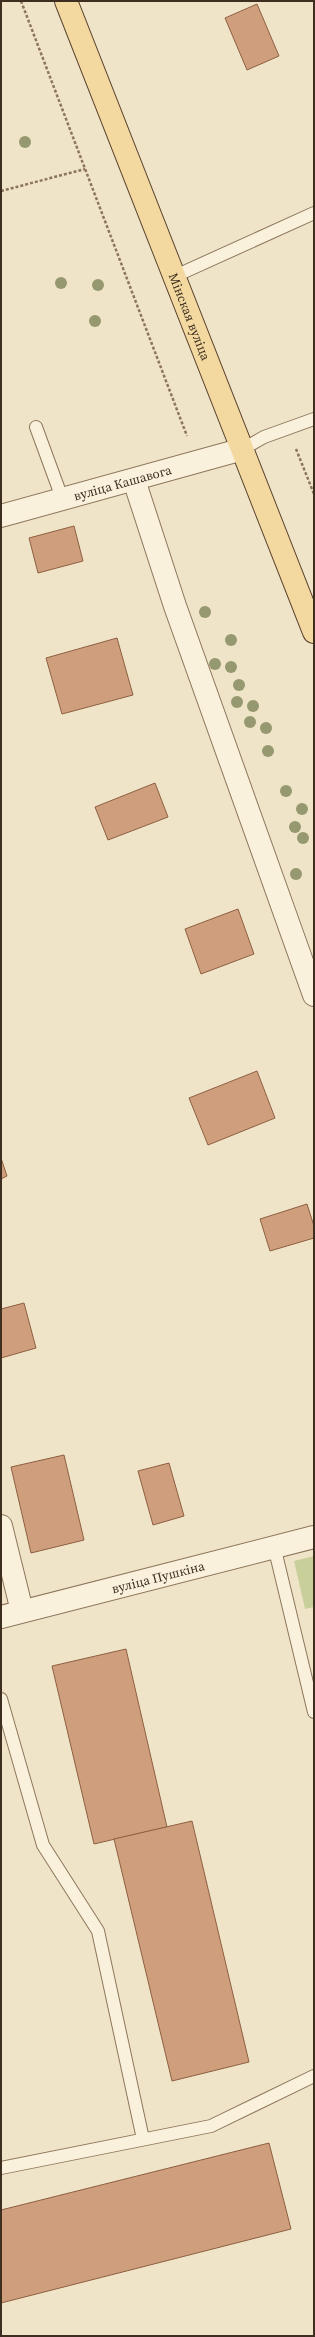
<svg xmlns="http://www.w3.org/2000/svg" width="315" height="2337" viewBox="0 0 315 2337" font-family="'Source Serif 4',serif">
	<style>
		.green { fill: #c9cf9b }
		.building { fill: #cf9f7d; stroke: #8d5f41 }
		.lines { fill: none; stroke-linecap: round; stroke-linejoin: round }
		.lane-casing { stroke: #8d765c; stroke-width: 14 }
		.street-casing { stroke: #8d765c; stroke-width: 24 }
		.primary-casing { stroke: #5b4430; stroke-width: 24 }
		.path { stroke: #8d765c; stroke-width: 2.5; stroke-dasharray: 3 2; stroke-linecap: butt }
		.lane { stroke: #faf1dc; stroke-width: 12 }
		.street { stroke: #faf1dc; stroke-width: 22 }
		.primary { stroke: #f3d9a0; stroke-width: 22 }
		.tree { fill: #96986f }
		.labels { text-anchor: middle; stroke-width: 3; stroke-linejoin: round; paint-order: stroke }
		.street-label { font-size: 13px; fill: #3d2e20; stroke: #f7eed8 }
	</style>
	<rect width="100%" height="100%" fill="#f0e4c8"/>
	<polygon class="green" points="314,1556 314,1607 305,1609 294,1561"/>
	<g class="building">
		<polygon points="257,4 279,56 247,70 225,18"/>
		<polygon points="74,526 83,561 38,573 29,538"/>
		<polygon points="117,638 133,695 62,714 46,658"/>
		<polygon points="155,783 168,817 108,840 95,807"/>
		<polygon points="238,909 254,954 201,974 185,929"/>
		<polygon points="257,1071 275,1118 208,1145 189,1098"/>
		<polygon points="1,1158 7,1176 1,1179"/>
		<polygon points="307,1204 314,1226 314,1238 270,1251 260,1219"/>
		<polygon points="24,1303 36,1348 1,1358 1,1309"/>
		<polygon points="64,1455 84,1540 31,1553 11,1467"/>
		<polygon points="169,1463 184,1516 153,1525 138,1471"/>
		<polygon points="126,1649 167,1827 94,1844 52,1666"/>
		<polygon points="192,1821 249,2062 172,2081 114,1839"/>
		<polygon points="269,2143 291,2229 1,2303 1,2210"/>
	</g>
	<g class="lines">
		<defs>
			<g id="lane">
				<polyline points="173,277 314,213"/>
				<polyline points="36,427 62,498"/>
				<polyline points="243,449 264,437 314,419"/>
				<polyline points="274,1546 314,1712"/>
				<polyline points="1,1699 43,1845 98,1931 143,2139"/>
				<polyline points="1,2168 211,2126 314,2076"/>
			</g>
			<g id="street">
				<polyline points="134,480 175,606 314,995"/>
				<path id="s1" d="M1,516L243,449"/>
				<polyline points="1,1526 22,1611"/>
				<path id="s2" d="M1,1617L314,1537"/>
			</g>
			<g id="primary">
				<path id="s3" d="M66,1L314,632"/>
			</g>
		</defs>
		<use href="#lane" class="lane-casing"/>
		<use href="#street" class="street-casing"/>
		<use href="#primary" class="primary-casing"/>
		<g class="path">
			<polyline points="21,1 187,436"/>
			<polyline points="1,191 85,169"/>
			<polyline points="296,449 314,494"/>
		</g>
		<use href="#lane" class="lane"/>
		<use href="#street" class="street"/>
		<use href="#primary" class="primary"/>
	</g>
	<g class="tree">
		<circle cx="25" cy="142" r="6"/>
		<circle cx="61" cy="283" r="6"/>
		<circle cx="98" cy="285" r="6"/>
		<circle cx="95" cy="321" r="6"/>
		<circle cx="205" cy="612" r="6"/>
		<circle cx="231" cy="640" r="6"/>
		<circle cx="215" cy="664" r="6"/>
		<circle cx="231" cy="667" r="6"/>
		<circle cx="239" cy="685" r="6"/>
		<circle cx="237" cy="702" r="6"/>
		<circle cx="253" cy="706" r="6"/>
		<circle cx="250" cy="722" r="6"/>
		<circle cx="266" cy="728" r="6"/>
		<circle cx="268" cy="751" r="6"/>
		<circle cx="286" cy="791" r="6"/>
		<circle cx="302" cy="809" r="6"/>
		<circle cx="295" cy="827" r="6"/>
		<circle cx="303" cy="838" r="6"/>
		<circle cx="296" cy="874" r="6"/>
	</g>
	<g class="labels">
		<g class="street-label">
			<text dy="5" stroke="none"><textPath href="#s3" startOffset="339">Мінская вуліца</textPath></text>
			<text dy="5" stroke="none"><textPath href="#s1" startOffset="126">вуліца Кашавога</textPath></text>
			<text dy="5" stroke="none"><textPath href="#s2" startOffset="162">вуліца Пушкіна</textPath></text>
		</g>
	</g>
	<rect width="315" height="2337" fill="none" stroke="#3d2e20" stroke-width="4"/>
</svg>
